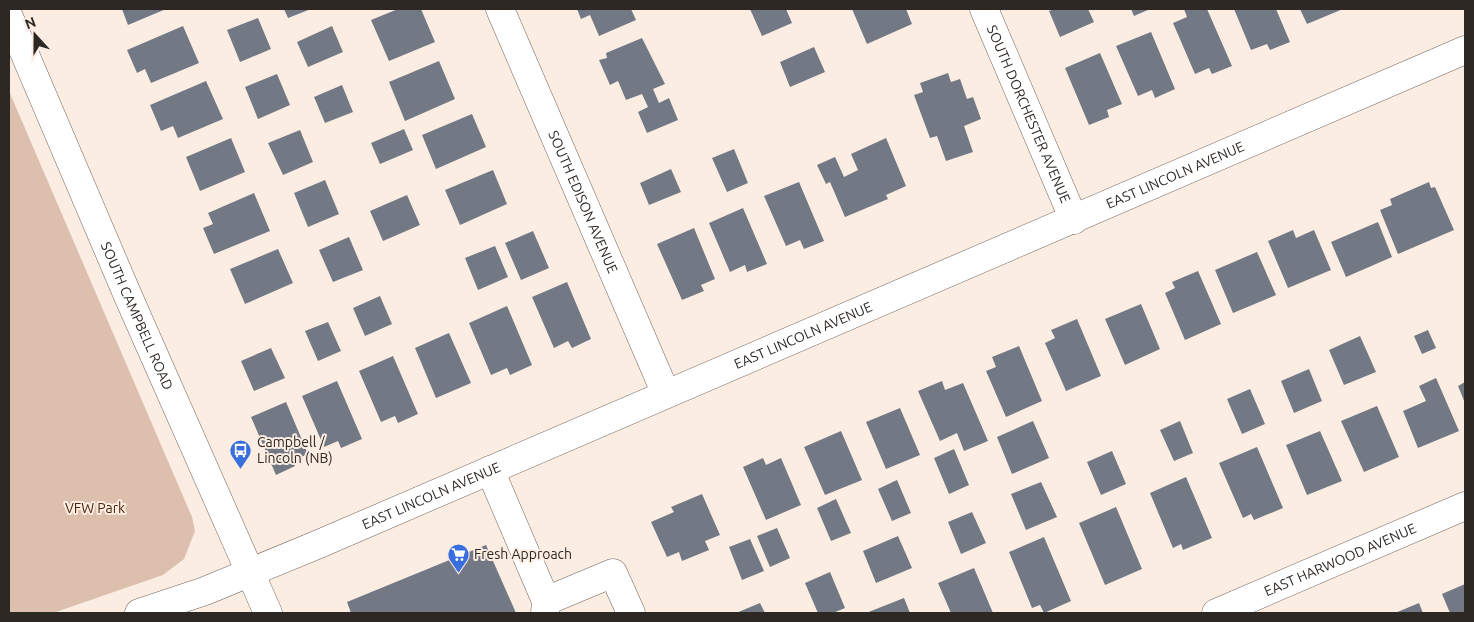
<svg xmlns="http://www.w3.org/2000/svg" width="1474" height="622" viewBox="0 0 1474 622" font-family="Ubuntu,sans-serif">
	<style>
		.green { fill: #ddbfad }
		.building { fill: #727985 }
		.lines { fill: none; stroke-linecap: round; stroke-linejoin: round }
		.minor-casing { stroke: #72645c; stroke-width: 29 }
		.minor { stroke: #fff; stroke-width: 28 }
		.labels { text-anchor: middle; stroke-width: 4; stroke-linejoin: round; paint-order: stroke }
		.street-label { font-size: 14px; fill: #2d2824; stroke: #fcede3 }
		.poi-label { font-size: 14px; fill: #2d2824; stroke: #fcede3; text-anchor: start }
		.park-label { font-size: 14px; fill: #4c270a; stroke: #fcede3 }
	</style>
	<rect width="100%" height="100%" fill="#fcede3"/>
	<polygon class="green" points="9,91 192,517 195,531 184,559 163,575 53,613 9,613"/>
	<g class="building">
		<polygon points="122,9 166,9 128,25"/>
		<polygon points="284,9 311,9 288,18"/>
		<polygon points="398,9 421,9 435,42 389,61 371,20"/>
		<polygon points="577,9 631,9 636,20 599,36 590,15 581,19"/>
		<polygon points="750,9 786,9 792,23 762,36"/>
		<polygon points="852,9 906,9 912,24 867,44"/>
		<polygon points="1054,9 1088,9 1094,22 1060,37 1049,11"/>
		<polygon points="1131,9 1150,9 1134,16"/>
		<polygon points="1184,9 1207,9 1232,66 1212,74 1209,68 1195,74 1173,23 1187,17"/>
		<polygon points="1234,9 1276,9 1290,42 1270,50 1267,44 1251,50"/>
		<polygon points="1300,9 1343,9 1307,24"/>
		<polygon points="258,18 271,49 240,62 227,30"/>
		<polygon points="183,26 199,63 151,83 145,69 137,73 127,50"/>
		<polygon points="332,26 343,52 308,67 297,42"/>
		<polygon points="1151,32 1175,89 1155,98 1152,90 1138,96 1116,46"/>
		<polygon points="642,38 665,84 653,89 659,103 669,98 678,120 647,133 638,112 648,107 642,94 626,100 618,81 610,85 599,60 607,58 606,53"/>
		<polygon points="814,47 825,72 790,87 780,62"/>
		<polygon points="1100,53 1122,104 1107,110 1109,117 1089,125 1065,68"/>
		<polygon points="439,61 455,99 405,121 389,82"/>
		<polygon points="948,73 951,82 960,79 967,99 973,97 981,119 964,126 973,152 946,161 937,136 930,138 914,95 923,92 920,83"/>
		<polygon points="277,74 290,105 258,119 245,87"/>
		<polygon points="206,81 223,119 178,138 173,126 161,131 150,105"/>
		<polygon points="342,85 353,112 325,123 314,97"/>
		<polygon points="472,114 486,147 436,169 422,135"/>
		<polygon points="404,129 413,150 380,164 371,143"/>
		<polygon points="300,130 313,162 283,175 268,143"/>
		<polygon points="231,138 245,172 200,191 186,157"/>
		<polygon points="886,138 906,186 886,195 888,199 845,217 830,182 826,184 817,165 835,157 844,177 858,170 851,154"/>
		<polygon points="734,149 748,183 727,192 712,158"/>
		<polygon points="671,169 681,192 649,205 640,183"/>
		<polygon points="493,170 507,204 460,225 445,190"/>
		<polygon points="325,180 339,214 308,227 294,193"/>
		<polygon points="799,182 824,241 804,249 800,240 786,246 764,196"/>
		<polygon points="1429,182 1431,188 1435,187 1454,230 1398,254 1380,210 1392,205 1390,199"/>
		<polygon points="254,193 270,231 214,254 203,228 213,224 208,213"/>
		<polygon points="407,195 420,225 383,241 370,211"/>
		<polygon points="743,208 767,264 747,272 745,265 730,272 709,223"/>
		<polygon points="1378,222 1392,257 1346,277 1331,242"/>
		<polygon points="694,228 715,279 701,285 704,291 682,300 657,244"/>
		<polygon points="1293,230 1296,238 1314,230 1331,270 1288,288 1268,241"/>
		<polygon points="533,231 549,268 521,280 505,243"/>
		<polygon points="349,237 363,270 333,282 319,250"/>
		<polygon points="495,246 508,277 478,290 465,258"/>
		<polygon points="278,249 293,283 245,304 230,269"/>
		<polygon points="1257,252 1276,295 1233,313 1215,270"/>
		<polygon points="1198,271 1221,324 1185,340 1165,293 1175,288 1172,282"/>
		<polygon points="567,282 591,339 572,348 568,341 554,348 532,297"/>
		<polygon points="380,296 392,324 365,336 353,308"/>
		<polygon points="1141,304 1160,349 1125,365 1105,319"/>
		<polygon points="507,306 532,365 510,375 507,368 491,375 469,323"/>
		<polygon points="1077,319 1101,376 1066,391 1045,343 1055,338 1051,330"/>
		<polygon points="328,322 341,351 318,361 305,331"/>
		<polygon points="1428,330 1436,348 1422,354 1414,336"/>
		<polygon points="449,333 471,383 436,398 415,348"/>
		<polygon points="1360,336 1376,372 1344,385 1329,350"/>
		<polygon points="1019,346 1042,401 1006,417 986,371 996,367 992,357"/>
		<polygon points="271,348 285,378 254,391 241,361"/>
		<polygon points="393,356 418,414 398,423 395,416 381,422 359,371"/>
		<polygon points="1309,369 1322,401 1294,413 1281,381"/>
		<polygon points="1436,378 1459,431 1418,448 1403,411 1426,401 1419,386"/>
		<polygon points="337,381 362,439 341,448 338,441 324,447 302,396"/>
		<polygon points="942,381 945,390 963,383 988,441 964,451 957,433 940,441 918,391"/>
		<polygon points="1465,382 1465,403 1458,386"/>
		<polygon points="1250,389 1265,424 1242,434 1227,399"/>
		<polygon points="286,402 308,454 292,461 295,466 276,475 251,417"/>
		<polygon points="1377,406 1399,457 1364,472 1341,421"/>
		<polygon points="900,408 920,455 886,469 866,422"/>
		<polygon points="1033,421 1049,458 1012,474 997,437"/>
		<polygon points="1180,421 1193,453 1174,461 1160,430"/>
		<polygon points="841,431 862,480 825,495 804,447"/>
		<polygon points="1320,431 1342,481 1307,495 1286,445"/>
		<polygon points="1257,447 1283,508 1254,520 1251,514 1243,518 1219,463"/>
		<polygon points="954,449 969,485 949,494 934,458"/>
		<polygon points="1112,451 1126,484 1101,495 1087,462"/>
		<polygon points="763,458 766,465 781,458 801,505 766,520 743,467"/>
		<polygon points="1186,477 1212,538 1183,550 1181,544 1173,548 1150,493"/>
		<polygon points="897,480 911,513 892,521 878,489"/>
		<polygon points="1041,482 1057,517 1026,530 1011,494"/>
		<polygon points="702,494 720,535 705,541 709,550 682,561 679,552 667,557 651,522 674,512 671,507"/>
		<polygon points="836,499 851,533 831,541 817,508"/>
		<polygon points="1116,507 1142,569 1105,585 1079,523"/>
		<polygon points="972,512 986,543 961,554 948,522"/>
		<polygon points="777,528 790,558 770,567 757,536"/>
		<polygon points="898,536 912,568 876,583 863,551"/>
		<polygon points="1044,537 1071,601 1044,613 1040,605 1032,608 1009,552"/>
		<polygon points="750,539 764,571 742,580 729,547"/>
		<polygon points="486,545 516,613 351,613 347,602"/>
		<polygon points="974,568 993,613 951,613 938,583"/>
		<polygon points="830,572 845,608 833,613 818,613 805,583"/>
		<polygon points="1465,584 1465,613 1450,613 1442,594"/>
		<polygon points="904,598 910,613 866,613"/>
		<polygon points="760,603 765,613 736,613"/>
		<polygon points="1419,603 1423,613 1395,613"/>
	</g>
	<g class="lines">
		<defs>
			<g id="minor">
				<path id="s1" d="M500,9L666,394"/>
				<path id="s2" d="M984,9L1074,220"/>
				<path id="s3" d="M9,17L128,296L268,613"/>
				<polyline points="490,470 546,601 545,613"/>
				<polyline points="546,601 613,573 631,613"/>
				<path id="s4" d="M139,613L205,591L319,544L1465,50"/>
				<path id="s5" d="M1216,613L1465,506"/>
			</g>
		</defs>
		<use href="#minor" class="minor-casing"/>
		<use href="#minor" class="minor"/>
	</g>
	<defs>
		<symbol id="bus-pin" viewBox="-11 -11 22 30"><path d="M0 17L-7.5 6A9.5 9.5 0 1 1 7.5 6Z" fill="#386edd" stroke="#fcede3"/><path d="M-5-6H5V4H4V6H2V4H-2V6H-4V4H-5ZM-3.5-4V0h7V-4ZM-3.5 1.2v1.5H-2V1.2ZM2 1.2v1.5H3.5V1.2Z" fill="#fff"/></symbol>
		<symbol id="supermarket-pin" viewBox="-11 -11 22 30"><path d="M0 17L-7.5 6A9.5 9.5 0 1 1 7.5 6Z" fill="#386edd" stroke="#fcede3"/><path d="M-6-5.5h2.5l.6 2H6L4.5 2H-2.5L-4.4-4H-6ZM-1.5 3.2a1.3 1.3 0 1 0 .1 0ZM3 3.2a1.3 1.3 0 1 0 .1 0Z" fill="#fff"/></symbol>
	</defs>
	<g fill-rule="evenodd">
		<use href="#bus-pin" x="228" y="438" width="25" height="34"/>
		<use href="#supermarket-pin" x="446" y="542" width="25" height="34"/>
	</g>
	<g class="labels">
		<g class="street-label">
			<text dy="5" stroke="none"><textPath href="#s2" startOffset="114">SOUTH DORCHESTER AVENUE</textPath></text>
			<text dy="5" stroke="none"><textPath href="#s4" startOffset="1125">EAST LINCOLN AVENUE</textPath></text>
			<text dy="5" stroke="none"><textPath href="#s1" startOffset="210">SOUTH EDISON AVENUE</textPath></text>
			<text dy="5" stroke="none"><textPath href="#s3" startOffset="325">SOUTH CAMPBELL ROAD</textPath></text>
			<text dy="5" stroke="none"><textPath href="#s4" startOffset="720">EAST LINCOLN AVENUE</textPath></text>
			<text dy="5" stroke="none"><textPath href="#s4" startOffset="315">EAST LINCOLN AVENUE</textPath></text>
			<text dy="5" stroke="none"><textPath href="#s5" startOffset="135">EAST HARWOOD AVENUE</textPath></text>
		</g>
		<g class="poi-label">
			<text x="257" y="447">Campbell /<tspan x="257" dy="16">Lincoln (NB)</tspan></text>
			<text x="474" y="559">Fresh Approach</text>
		</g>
		<g class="park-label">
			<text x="95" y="513">VFW Park</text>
		</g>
	</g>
	<rect width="1474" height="622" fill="none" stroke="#2d2824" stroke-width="20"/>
	<g transform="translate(35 35) rotate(339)" stroke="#fcede3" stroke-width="4" paint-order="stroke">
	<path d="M0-4L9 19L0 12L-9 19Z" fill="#2d2824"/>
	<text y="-8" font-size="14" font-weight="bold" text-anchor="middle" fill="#2d2824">N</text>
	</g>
</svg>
